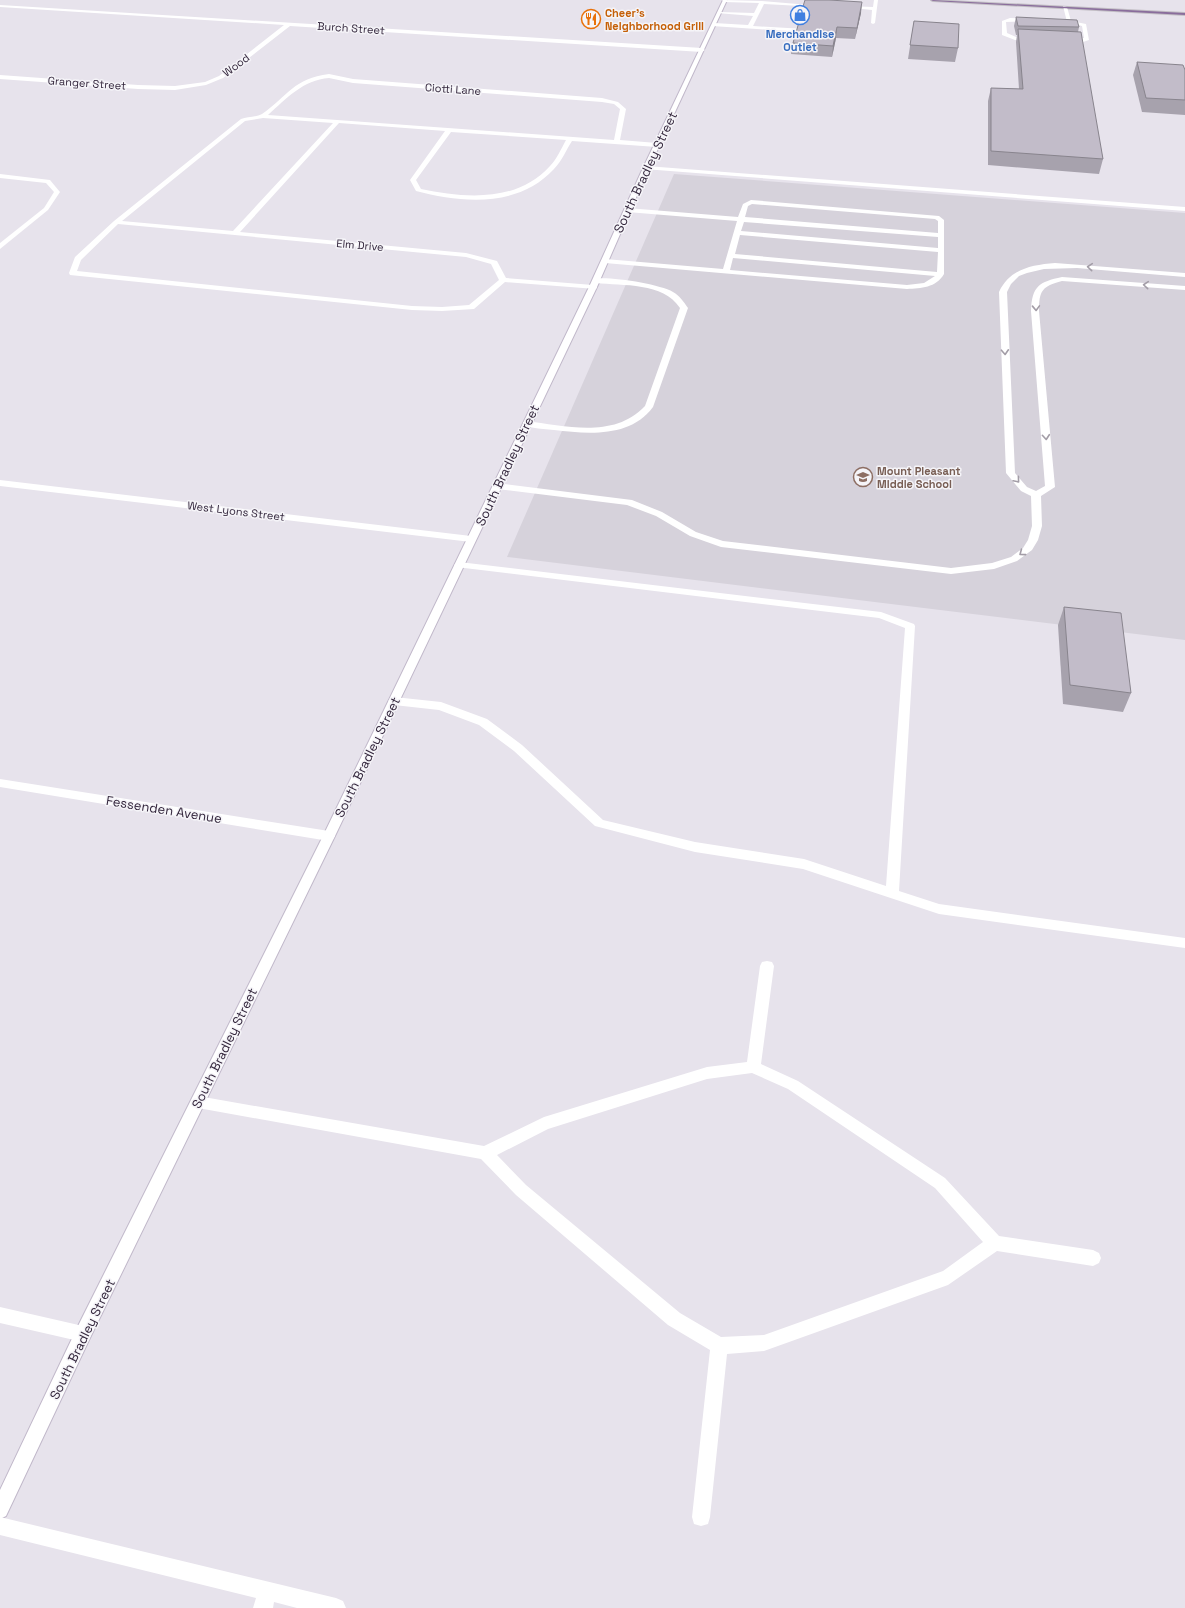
<svg xmlns="http://www.w3.org/2000/svg" width="1185" height="1608" viewBox="0 0 1185 1608" font-family="'Space Grotesk',sans-serif">
	<style>
		.built { fill: #d6d2db }
		.lines { fill: none; stroke-linecap: round; stroke-linejoin: round }
		.secondary-casing { stroke: #c1b8ca; stroke-width: 2 }
		.primary-casing { stroke: #c2bec4; stroke-width: 2 }
		.lane { fill: #fff; fill-rule: evenodd }
		.street { fill: #fff; fill-rule: evenodd }
		.secondary { fill: #fff; fill-rule: evenodd }
		.primary { fill: #8a6d9c; fill-rule: evenodd }
		.wall { fill: #a7a2ad }
		.shaded-wall { fill: #88848d }
		.building { fill: #c2bcc9; stroke: #88848d }
		.oneway { stroke: #a39da7 }
		.labels { text-anchor: middle; stroke-width: 3; stroke-linejoin: round; paint-order: stroke }
		.far-food-label { font-size: 11px; font-weight: bold; fill: #c56008; stroke: #f5f4f8; text-anchor: start }
		.far-street-label { font-size: 11px; fill: #32253b; stroke: #f5f4f8 }
		.far-shop-label { font-size: 11px; font-weight: bold; fill: #366cbe; stroke: #f5f4f8 }
		.far-education-label { font-size: 11px; font-weight: bold; fill: #785e54; stroke: #f5f4f8; text-anchor: start }
		.street-label { font-size: 13px; fill: #32253b; stroke: #f5f4f8 }
	</style>
	<rect width="100%" height="100%" fill="#e7e3ec"/>
	<polygon class="built" points="674,174 1185,213 1185,640 507,557"/>
	<g class="lines">
		<defs>
			<polygon id="secondary" points="723,0 727,0 649,168 597,287 335,836 89,1340 6,1516 0,1519 0,1490 77,1328 323,836 589,287 643,168"/>
			<polygon id="primary" points="931,0 1185,13 1185,15 933,1"/>
		</defs>
		<use href="#secondary" class="secondary-casing"/>
		<use href="#primary" class="primary-casing"/>
		<g class="lane">
			<polygon points="722,0 762,1 821,6 819,7 764,4 753,26 805,29 803,32 712,26 714,23 748,25 753,16 717,13 719,12 754,13 759,3 724,2"/>
			<polygon points="874,0 878,0 875,23 873,24 871,23 872,10 844,7 846,6 873,7"/>
			<polygon points="1063,6 1067,7 1071,21 1086,24 1089,40 1080,43 1065,41 1067,38 1084,38 1082,26 1067,22"/>
			<polygon points="1010,18 1033,19 1031,21 1006,22 1007,33 1016,37 1034,38 1034,40 1015,40 1002,35 1002,21"/>
			<path d="M751,200L939,216L944,220V274C936,288 921,288 907,289L605,263L601,261L605,259L723,269L737,221L627,212L624,210L627,208L738,217L743,204ZM752,204L935,219L938,221V233L745,217L748,206ZM744,222L938,237V248L741,231ZM740,235L938,252L937,272L735,254ZM733,258L935,276L924,283L907,285L730,270Z"/>
			<path d="M1055,263L1185,273V277L1077,268L1044,269L1027,273L1019,276L1011,284L1007,292L1015,473L1027,487L1036,491L1045,486L1031,311C1032,286 1039,282 1062,277L1185,286V290L1062,281C1042,286 1039,291 1039,311L1055,487L1041,496L1042,526L1038,540L1032,550L1017,561L994,569L951,574L721,547L690,536L656,516L627,505L497,489L492,486L497,483L632,500L662,512L696,532L723,541L951,568L992,563L1011,557L1023,548L1028,540L1032,526L1031,496L1021,491L1006,473L999,292C1010,269 1031,265 1055,263Z"/>
			<path d="M593,279C609,276 659,284 673,292C680,296 683,301 688,308L653,407C630,438 588,434 554,430C543,429 533,428 523,426V422L526,421C566,426 614,439 645,406L680,308C663,282 623,286 596,283H593Z"/>
			<polygon points="459,562 881,612 914,624 915,626 899,891 939,904 1185,938 1185,948 939,914 803,869 695,852 595,826 514,751 479,725 439,710 394,705 388,701 394,697 441,702 487,719 522,745 603,820 695,842 804,859 886,886 905,628 879,618 456,567 454,565"/>
			<polygon points="0,1517 336,1598 343,1601 346,1608 297,1608 274,1602 273,1608 253,1608 256,1598 0,1535"/>
		</g>
		<g class="street">
			<polygon points="0,5 702,48 705,50 702,52 290,26 223,78 206,85 175,90 138,89 0,79 0,75 138,85 175,86 205,82 219,76 284,25 0,7"/>
			<path d="M329,74L353,79L602,98L618,102L626,109L620,140L657,143L660,145L657,147L572,141C566,150 562,161 554,169C518,208 462,203 416,191L410,180L445,131L339,123L240,232L466,253L497,261L506,278L593,285L597,287L596,289L505,282L474,309L442,311L412,310L70,275L69,273L75,257L114,221L241,119C247,117 257,117 262,114C288,96 294,78 329,74ZM329,78L353,83L602,102L614,104L620,109L614,140L268,115C287,98 303,80 329,78ZM263,118L333,123L233,231L122,221L245,121ZM451,132L566,140C561,149 557,159 550,166C517,203 464,198 421,189L416,180ZM118,224L466,257L491,264L499,280L469,305L442,307L412,306L77,271L81,260Z"/>
			<polygon points="646,166 1185,207 1185,211 644,169 644,167"/>
			<polygon points="0,174 50,180 60,192 48,210 0,249 0,243 44,208 54,192 46,183 0,178"/>
			<polygon points="0,480 471,536 476,539 471,542 0,486"/>
			<polygon points="0,779 329,831 333,833 335,836 333,839 329,841 0,787"/>
			<path d="M767,961L772,962L774,966L761,1064L798,1081L945,1178L999,1236L1093,1250L1099,1253L1101,1258L1099,1263L1093,1266L997,1251L948,1285L764,1351L727,1354L710,1517L708,1524L701,1526L694,1524L692,1517L710,1350L668,1325L516,1195L481,1159L198,1108L193,1107L191,1102L193,1097L198,1096L484,1146L544,1117L707,1067L747,1062L760,966L762,962ZM752,1073L788,1089L935,1188L983,1242L943,1271L764,1335L721,1337L680,1313L526,1185L497,1155L548,1129L707,1079Z"/>
			<polygon points="0,1307 83,1326 89,1328 91,1334 89,1340 83,1342 0,1323"/>
		</g>
		<use href="#secondary" class="secondary"/>
		<use href="#primary" class="primary"/>
	</g>
	<g class="wall">
		<polygon points="861,13 855,39 836,38 832,57 791,54 793,43 800,22 800,16"/>
		<polygon points="1016,17 1079,27 1078,32 1103,159 1099,174 988,165 988,101 991,88 1019,89 1016,42 1017,35 1016,35 1014,26"/>
		<polygon points="914,21 958,48 955,62 908,59"/>
		<polygon points="1137,62 1185,70 1185,115 1142,112 1133,75"/>
		<polygon points="1064,607 1131,693 1123,712 1063,704 1058,625"/>
	</g>
	<g class="shaded-wall">
		<polygon points="862,2 861,13 855,39 857,28"/>
		<polygon points="837,27 836,38 832,57 833,46"/>
	</g>
	<g class="building">
		<polygon points="805,0 829,0 862,2 857,28 837,27 833,46 793,43 799,22 804,23 807,19 806,17 800,16"/>
		<polygon points="1016,17 1077,20 1079,27 1018,26"/>
		<polygon points="914,21 959,24 958,48 910,45"/>
		<polygon points="1018,29 1081,32 1103,159 991,151 991,88 1023,89"/>
		<polygon points="1137,62 1183,65 1185,70 1185,100 1146,98"/>
		<polygon points="1064,607 1121,613 1131,693 1070,685"/>
	</g>
	<defs><path id="oneway-chevron" d="M-2-3.5L2.5 0L-2 3.5" fill="none" stroke-width="1.6" stroke-linecap="round" stroke-linejoin="round"/></defs>
	<g class="oneway">
		<use href="#oneway-chevron" transform="translate(1090 267) rotate(-175)"/>
		<use href="#oneway-chevron" transform="translate(1146 285) rotate(-175)"/>
		<use href="#oneway-chevron" transform="translate(1036 308) rotate(88)"/>
		<use href="#oneway-chevron" transform="translate(1005 352) rotate(87)"/>
		<use href="#oneway-chevron" transform="translate(1046 437) rotate(85)"/>
		<use href="#oneway-chevron" transform="translate(1017 480) rotate(50)"/>
		<use href="#oneway-chevron" transform="translate(1022 553) rotate(143)"/>
	</g>
	<defs>
		<symbol id="shop-ring" viewBox="-11 -11 22 22"><circle r="9.5" fill="#f5f4f8" stroke="#3f7fe0" stroke-width="1.5"/><path d="M-5-2.5h2.3a2.7 3.5 0 0 1 5.4 0H5L5.5 6h-11ZM-1.5-2.5h3a1.5 2.3 0 0 0-3 0Z" fill="#3f7fe0"/></symbol>
		<symbol id="restaurant-ring" viewBox="-11 -11 22 22"><circle r="9.5" fill="#f5f4f8" stroke="#e8710a" stroke-width="1.5"/><path d="M-5-6h1v4h1v-4h1v4h1v-4h1v5L-1.5 .5V6h-2V.5L-5-1ZM5-6V6H3V1.5H1.5Q1.5-4 5-6Z" fill="#e8710a"/></symbol>
		<symbol id="school-ring" viewBox="-11 -11 22 22"><circle r="9.5" fill="#f5f4f8" stroke="#8d6e63" stroke-width="1.5"/><path d="M0-5L7-2L0 1L-7-2ZM-4 1L0 2.5L4 1V4Q0 6-4 4Z" fill="#8d6e63"/></symbol>
	</defs>
	<g fill-rule="evenodd">
		<use href="#shop-ring" x="789" y="4" width="22" height="22"/>
		<use href="#restaurant-ring" x="580" y="8" width="22" height="22"/>
		<use href="#school-ring" x="852" y="466" width="22" height="22"/>
	</g>
	<g class="labels">
		<g class="far-food-label">
			<text x="605" y="17">Cheer's<tspan x="605" dy="13">Neighborhood Grill</tspan></text>
		</g>
		<g class="far-street-label">
			<text transform="translate(351 28) rotate(4)" y="4">Burch Street</text>
			<text transform="translate(236 65) rotate(-37)" y="4">Wood</text>
			<text transform="translate(87 83) rotate(4)" y="4">Granger Street</text>
			<text transform="translate(453 89) rotate(4)" y="4">Ciotti Lane</text>
			<text transform="translate(360 245) rotate(5)" y="4">Elm Drive</text>
			<text transform="translate(236 511) rotate(7)" y="4">West Lyons Street</text>
		</g>
		<g class="far-shop-label">
			<text x="800" y="38">Merchandise<tspan x="800" dy="13">Outlet</tspan></text>
		</g>
		<g class="far-education-label">
			<text x="877" y="475">Mount Pleasant<tspan x="877" dy="13">Middle School</tspan></text>
		</g>
		<g class="street-label">
			<text transform="translate(645 172) rotate(-65)" y="5">South Bradley Street</text>
			<text transform="translate(507 465) rotate(-65)" y="5">South Bradley Street</text>
			<text transform="translate(367 757) rotate(-64)" y="5">South Bradley Street</text>
			<text transform="translate(164 809) rotate(9)" y="5">Fessenden Avenue</text>
			<text transform="translate(224 1048) rotate(-64)" y="5">South Bradley Street</text>
			<text transform="translate(82 1339) rotate(-64)" y="5">South Bradley Street</text>
		</g>
	</g>
</svg>
